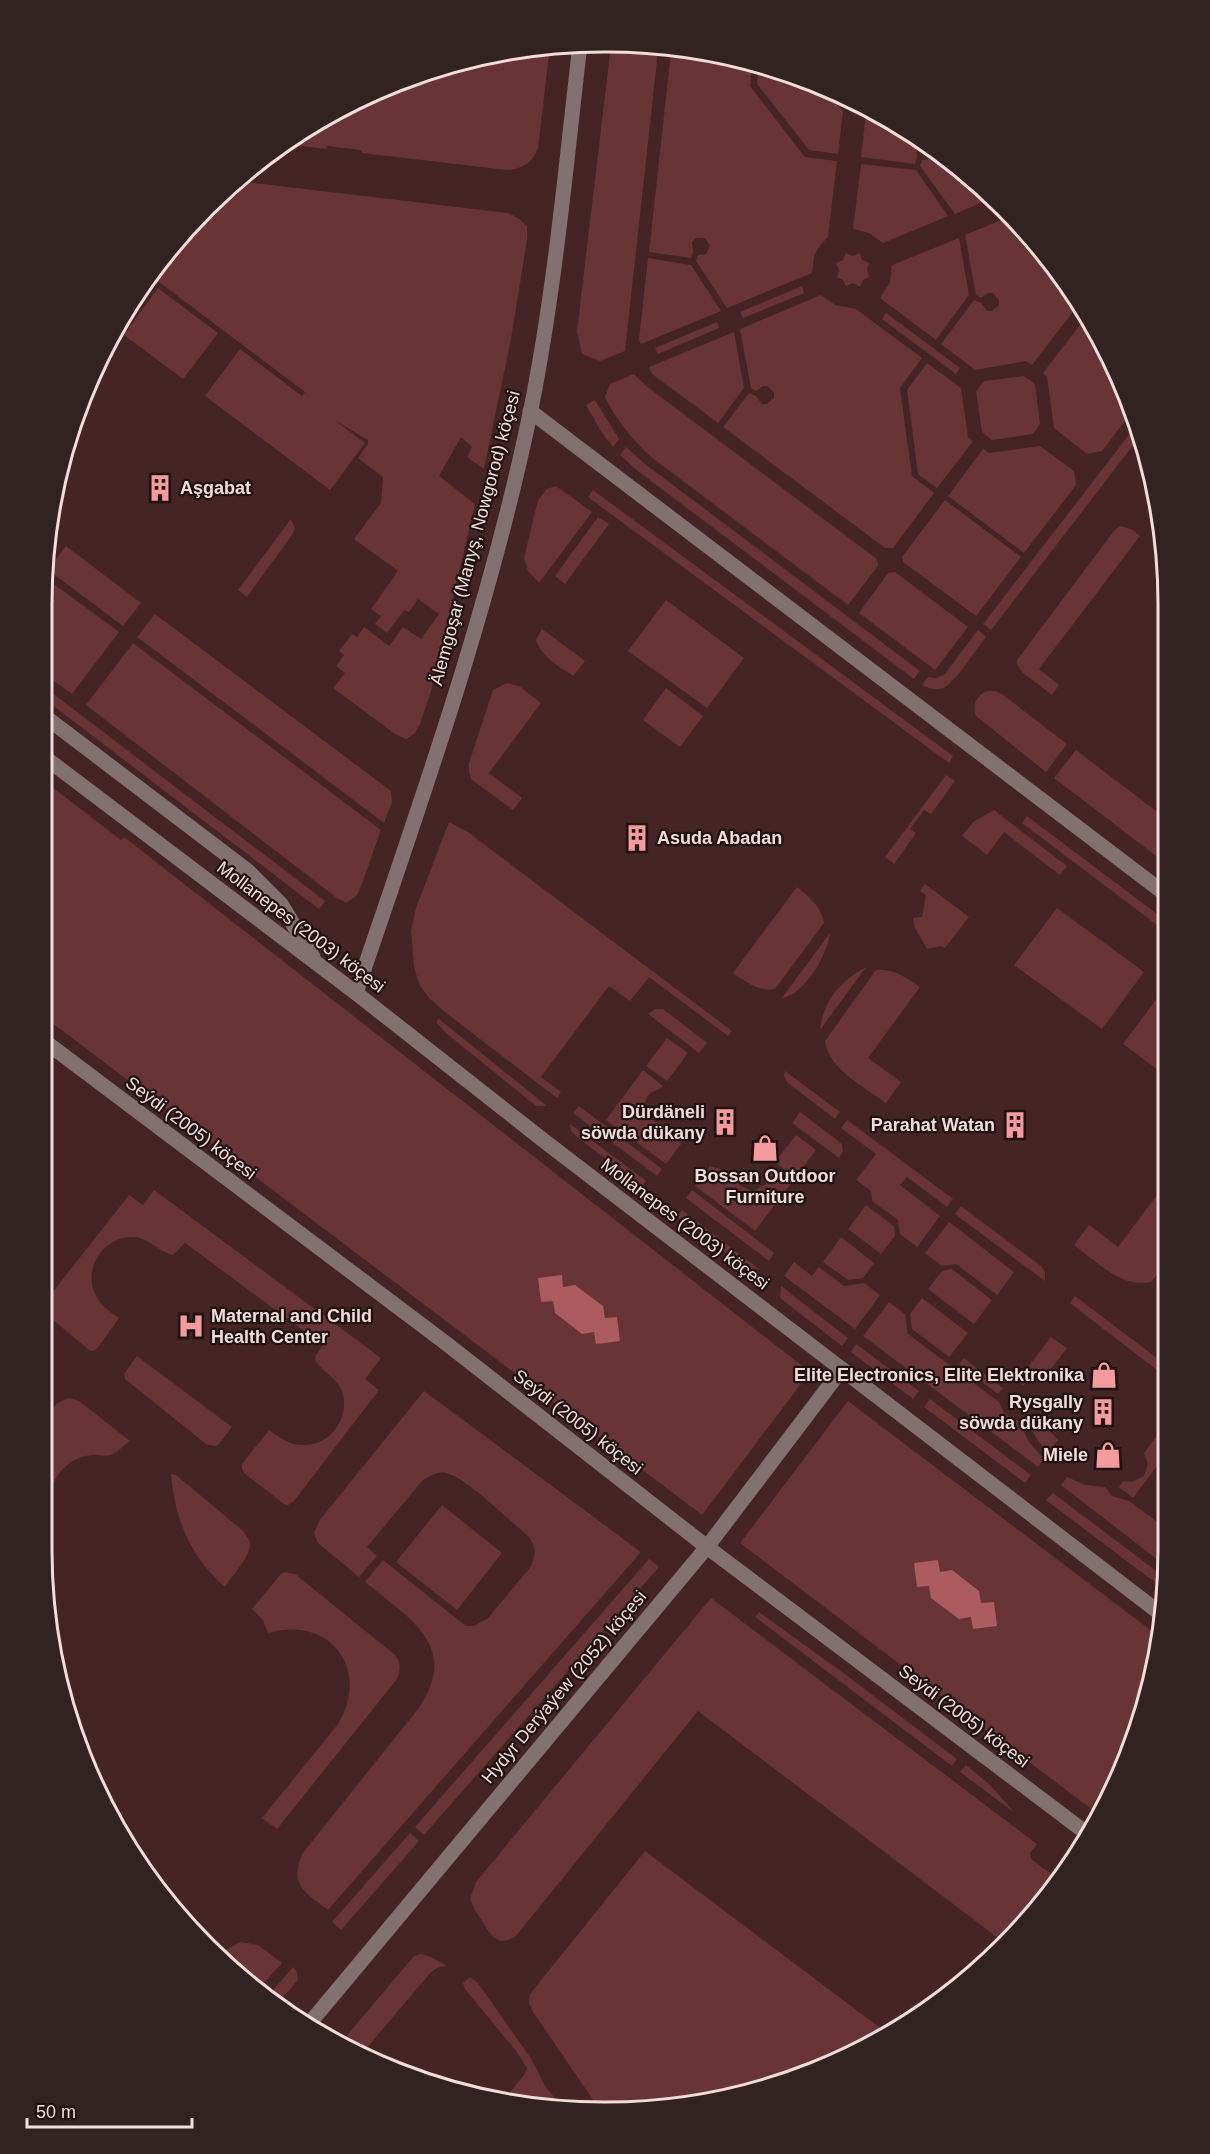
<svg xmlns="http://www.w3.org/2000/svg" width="1210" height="2154" viewBox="0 0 1210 2154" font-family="Arial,sans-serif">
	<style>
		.green { fill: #683436 }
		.water { fill: #ac5b5e }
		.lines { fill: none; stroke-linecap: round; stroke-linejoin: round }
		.minor { stroke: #827170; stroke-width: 15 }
		.labels { text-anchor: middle; stroke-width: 4.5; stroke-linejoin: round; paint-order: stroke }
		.poi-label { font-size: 18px; font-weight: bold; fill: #f3dddc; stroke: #211212; text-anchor: end }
		.street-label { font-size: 18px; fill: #f3dddc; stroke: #211212 }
		.rim { fill: none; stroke: #f3dddc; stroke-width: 3 }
	</style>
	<rect width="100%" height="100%" fill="#442425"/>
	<g class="green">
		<polygon points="611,45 654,46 658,51 625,351 600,361 582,354 577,331"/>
		<path d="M550,46L538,148C532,163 523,169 507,170L362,153L361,150L327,146L326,149L285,144L356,100L460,61Z"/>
		<polygon points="676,48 695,51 752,64 750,86 805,157 837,161 828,237 818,248 814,256 812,273 727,308 696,261 698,255 706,254 710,246 705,238 696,238 692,242 693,252 691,258 649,252 671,52"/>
		<polygon points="759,66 786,72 825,90 843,111 838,154 809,150 757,84"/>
		<polygon points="871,110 887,118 920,143 916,147 917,157 915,164 861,157 866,114"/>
		<polygon points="934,153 992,198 955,214 920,166 922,160 930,159"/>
		<polygon points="861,164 916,170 948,216 883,243 869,233 853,229"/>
		<polygon points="238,181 508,213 518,218 527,226 527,240 511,339 484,469 467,457 472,447 461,437 439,476 475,504 431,691 420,724 415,733 406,739 395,734 333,688 345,673 336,666 344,655 339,651 352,634 357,637 364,627 389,646 403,627 421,639 439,614 418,599 409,612 404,610 387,633 375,624 381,616 371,609 398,571 354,539 381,503 383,477 358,458 368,444 368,440 336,421 365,443 330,490 205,396 240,349 302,396 305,392 151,276 182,234"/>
		<polygon points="1011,216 1073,292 1079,304 1032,365 1026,361 975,370 941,344 974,300 981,303 987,311 992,311 999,305 999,300 993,293 988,293 981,298 976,295 965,235"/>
		<polygon points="959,238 969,295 936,340 880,298 890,282 892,265"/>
		<polygon points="846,253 853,256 860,253 862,260 869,263 867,270 869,277 863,280 860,287 853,283 846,286 843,280 837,277 839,270 836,263 843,260"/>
		<polygon points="648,258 691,265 721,311 641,344 639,340"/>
		<polygon points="802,286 804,293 743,318 740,312"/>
		<polygon points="158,288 218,333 183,379 124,335"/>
		<polygon points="821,295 835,305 856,309 922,358 900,388 912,476 934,493 893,548 885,548 723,427 749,393 756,396 762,404 767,404 774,398 774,393 768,386 763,386 756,391 751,388 740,329"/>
		<polygon points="886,313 960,368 956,374 882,319"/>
		<polygon points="1086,317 1132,412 1102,451 1087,454 1054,428 1047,377 1043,373"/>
		<polygon points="717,322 719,328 658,354 655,348"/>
		<polygon points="734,332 744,388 718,423 652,374 649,367"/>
		<polygon points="927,363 961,388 968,437 973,441 937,488 918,474 907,390"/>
		<path d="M634,374L645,385L877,559L878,566L848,605L651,457C632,439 616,420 605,397L610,384Z"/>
		<polygon points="1024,376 1035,384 1040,424 1033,434 992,440 982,432 976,391 984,381"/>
		<polygon points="595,400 619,439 613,447 602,433 586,405"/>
		<polygon points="1138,423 1141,435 991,630 983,624"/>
		<polygon points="1040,446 1074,471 1076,485 1024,553 948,496 983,449 989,453"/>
		<polygon points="626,447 645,464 920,671 914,679 639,472 620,455"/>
		<polygon points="556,486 592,512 539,583 528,571 524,558 538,500 547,489"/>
		<polygon points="593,490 953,756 949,763 588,497"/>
		<polygon points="945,500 1021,557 976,616 903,562 902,557"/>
		<polygon points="598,517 609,524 565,584 555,576"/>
		<polygon points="291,519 295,528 292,535 247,597 238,590"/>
		<polygon points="1120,526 1131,529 1140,536 1039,669 1059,685 1052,695 1022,672 1017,664 1017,660 1114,531"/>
		<polygon points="66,546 141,603 123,626 48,570"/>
		<polygon points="895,572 968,627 935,670 859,613 888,573"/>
		<polygon points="43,576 119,632 72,694 43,673"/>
		<polygon points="666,600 744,658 707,708 628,651"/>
		<polygon points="155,614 391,791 392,802 384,823 137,637"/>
		<path d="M542,629L585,661L573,676C560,667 541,657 536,640Z"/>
		<path d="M978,630L986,637C977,648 956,681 945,687C938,691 929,689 922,685L928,677L936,678L945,674Z"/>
		<polygon points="133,643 381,830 359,892 355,897 346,903 337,898 86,705"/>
		<polygon points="507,683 519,686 541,703 489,773 522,798 513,810 471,779 469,772 469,763 493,690"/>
		<polygon points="43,686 325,901 325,902 319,909 43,698"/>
		<polygon points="666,688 703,716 680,747 643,720"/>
		<path d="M987,691H995L1002,694L1067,744L1046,772L976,716C972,704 976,696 987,691Z"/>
		<polygon points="1076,750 1164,817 1164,862 1054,778"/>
		<polygon points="946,775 955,781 931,814 924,810 910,829 916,833 894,864 885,857"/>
		<polygon points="43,780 121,840 124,837 810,1372 702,1515 43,1016"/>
		<polygon points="994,810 1067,866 1060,875 1004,832 987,855 962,836 973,822"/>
		<polygon points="1027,816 1165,920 1165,931 1022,823"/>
		<polygon points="449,822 468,832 732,1031 728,1036 649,977 630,1001 609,986 541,1077 561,1092 557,1098 446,1013 429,998 419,984 414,967 411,931 416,908"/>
		<polygon points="925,884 969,917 945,948 941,946 927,949 914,926 913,918 922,917 926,895 920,891"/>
		<path d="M797,887C809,897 822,907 824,923L775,989C759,992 746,982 733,973Z"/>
		<polygon points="1057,908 1144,972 1102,1029 1014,965"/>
		<path d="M830,933C828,954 804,995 782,998Z"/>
		<path d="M866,967L820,1030C823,1001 841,980 866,967Z"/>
		<path d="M876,970C893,968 907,978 920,987L868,1058L901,1082L886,1103C865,1087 828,1069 825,1041Z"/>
		<polygon points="1164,989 1165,990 1165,1075 1123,1044"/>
		<polygon points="655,1009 663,1009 707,1043 699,1053 648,1014"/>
		<polygon points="439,1019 547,1106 536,1106 446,1033 436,1022"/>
		<polygon points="667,1038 688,1053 667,1081 646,1066"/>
		<path d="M643,1070L663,1086C659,1091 652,1090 648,1096C642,1104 645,1116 654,1121C658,1123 663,1123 667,1125C673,1129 676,1139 681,1144L666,1164L606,1120Z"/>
		<polygon points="785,1071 840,1112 835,1119 788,1083 784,1076"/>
		<polygon points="579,1106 662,1169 657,1176 573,1113"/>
		<polygon points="800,1112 842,1144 843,1151 839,1158 792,1123"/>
		<polygon points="847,1120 953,1199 947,1207 907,1177 900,1185 940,1216 917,1247 900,1234 898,1220 872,1201 871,1191 856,1180 876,1154 841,1128"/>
		<polygon points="570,1124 646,1181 642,1186 578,1138 571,1131"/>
		<polygon points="796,1135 816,1150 795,1178 775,1162"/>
		<polygon points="710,1166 730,1172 735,1176 740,1186 753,1191 766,1184 771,1167 792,1182 755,1231 695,1186"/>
		<path d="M1165,1184L1166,1263L1151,1282C1122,1289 1096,1261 1074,1245L1089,1225L1118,1247Z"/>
		<path d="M154,1190L381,1358L365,1379L379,1390L294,1501L288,1505L284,1504L244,1473L242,1469V1464L269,1430C279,1437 289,1445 302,1445C330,1446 351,1418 342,1391C336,1377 322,1372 315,1360L316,1355L323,1345L185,1243L173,1255C159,1252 150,1239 135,1237C106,1235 84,1265 94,1291C98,1304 109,1311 119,1318L97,1349L92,1351L89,1350L46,1314L45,1308L48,1298L129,1195L143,1205Z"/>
		<polygon points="692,1190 774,1253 769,1261 686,1198"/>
		<polygon points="866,1205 894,1226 895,1236 881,1254 848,1229"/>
		<polygon points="961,1206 1041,1266 1045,1272 1045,1281 955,1214"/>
		<polygon points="682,1210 759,1269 747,1269 677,1217"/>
		<polygon points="949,1222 1014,1272 997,1295 956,1264 942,1266 925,1253"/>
		<polygon points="841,1237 874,1263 863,1278 848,1280 823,1262"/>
		<polygon points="794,1262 812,1276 819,1267 844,1286 864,1283 880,1295 855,1329 784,1276"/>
		<polygon points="952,1269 992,1300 974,1324 928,1289 942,1271"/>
		<polygon points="781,1286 848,1338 842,1346 780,1298"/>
		<polygon points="1075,1296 1166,1365 1166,1377 1070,1303"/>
		<polygon points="922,1298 968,1333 949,1357 912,1329 910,1314"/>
		<path d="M889,1302L905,1314L908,1334L999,1402C1003,1413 1009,1418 1019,1421L1029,1442L1044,1459L1038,1467L863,1336Z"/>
		<polygon points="1051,1337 1067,1348 1044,1378 1032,1379 1023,1385 1017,1381"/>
		<polygon points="856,1344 919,1391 913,1399 851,1352"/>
		<polygon points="137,1356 232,1427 218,1445 215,1446 206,1444 125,1379 124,1374"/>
		<polygon points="964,1358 1003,1388 998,1394 959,1364"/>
		<path d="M424,1391L641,1552L328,1910C305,1892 289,1886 302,1854L418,1709C461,1646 410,1619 365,1582L383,1560L466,1626H474L488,1618L529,1569C537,1555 537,1547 527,1535C510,1521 467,1479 449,1474C439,1470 432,1475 423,1480L367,1547L377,1556L359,1577L318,1543L314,1533L319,1521Z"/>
		<path d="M69,1398L79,1401L130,1441C124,1445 117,1453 111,1455C105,1457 97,1454 92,1455C65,1457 49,1482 46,1507L42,1508V1434C46,1416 50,1404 69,1398Z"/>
		<polygon points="930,1399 1031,1475 1025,1483 924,1407"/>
		<polygon points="848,1401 1157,1635 1138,1730 1099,1815 740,1543"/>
		<path d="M1024,1409L1033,1415L1042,1416L1047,1428L1058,1440L1048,1453C1036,1440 1028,1426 1024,1409Z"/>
		<polygon points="1166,1424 1166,1454 1133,1498 1119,1487 1123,1481 1132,1482 1144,1476 1148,1464 1144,1453"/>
		<path d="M171,1474L176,1475L242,1530C245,1534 249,1538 250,1543C252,1554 231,1578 225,1587C190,1557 175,1519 171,1474Z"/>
		<polygon points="1067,1477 1085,1485 1105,1487 1112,1496 1129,1501 1167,1529 1167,1567 1061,1485"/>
		<polygon points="1053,1493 1167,1579 1167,1587 1149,1578 1046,1500"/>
		<polygon points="442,1505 502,1553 457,1610 396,1562"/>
		<polygon points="649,1559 659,1567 424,1835 415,1827"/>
		<path d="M285,1572L295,1574L394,1654C401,1661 401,1669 397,1679L277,1829L262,1818L338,1724C371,1669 330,1615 268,1633L263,1620L252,1609L281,1574Z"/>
		<path d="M711,1598L1037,1844L1030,1853L1031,1859L1055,1877L1002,1941L698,1711L516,1936C498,1948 491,1936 482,1921C477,1914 473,1907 470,1899L476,1882Z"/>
		<polygon points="759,1612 842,1672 957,1759 952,1766 755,1617"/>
		<polygon points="966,1765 990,1785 1015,1813 960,1772"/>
		<polygon points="410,1833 419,1841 341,1930 332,1922"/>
		<polygon points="645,1851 883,2030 820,2069 641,2111 598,2107 533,2012 529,2003 530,1994"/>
		<polygon points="240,1942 258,1945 282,1963 260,1987 223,1952"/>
		<polygon points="421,1954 431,1957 447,1966 439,1967 431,1972 365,2050 343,2040 414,1956"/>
		<polygon points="293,1967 297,1972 298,1980 278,2003 269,1995"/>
		<polygon points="470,1977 478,1983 532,2060 545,2086 559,2103 506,2097 524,2075 527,2068 516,2051 465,1989 463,1983"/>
	</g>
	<g class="water">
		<polygon points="562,1275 563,1287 575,1285 603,1306 605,1318 617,1317 620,1341 596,1344 594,1332 582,1334 555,1313 553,1301 541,1302 538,1278"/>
		<polygon points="938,1560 940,1572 952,1570 979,1591 981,1603 994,1602 997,1626 973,1629 971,1617 959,1619 931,1598 929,1586 917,1587 914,1563"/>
	</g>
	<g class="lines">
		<g class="minor">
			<polyline points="530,411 1164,893"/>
			<polyline points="43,715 248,871 281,904 313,957"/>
			<polyline points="43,756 356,993 543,1140 1161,1614"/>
			<path d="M356,993C421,801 490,608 531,409C555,289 566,165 580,44"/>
			<polyline points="43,1040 443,1341 707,1547 1089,1835"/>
			<polyline points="309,2024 707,1547 842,1369"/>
		</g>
	</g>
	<defs>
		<symbol id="building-bare" viewBox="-9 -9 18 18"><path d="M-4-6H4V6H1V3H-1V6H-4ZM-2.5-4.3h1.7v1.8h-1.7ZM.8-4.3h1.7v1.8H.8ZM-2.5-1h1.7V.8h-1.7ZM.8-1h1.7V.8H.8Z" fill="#f59b9d" stroke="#211212" stroke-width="2.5" paint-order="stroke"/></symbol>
		<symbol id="shop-bare" viewBox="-9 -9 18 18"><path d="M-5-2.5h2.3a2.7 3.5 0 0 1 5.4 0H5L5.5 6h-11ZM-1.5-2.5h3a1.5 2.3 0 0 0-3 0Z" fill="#f59b9d" stroke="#211212" stroke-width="2.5" paint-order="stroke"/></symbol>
		<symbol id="hospital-bare" viewBox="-9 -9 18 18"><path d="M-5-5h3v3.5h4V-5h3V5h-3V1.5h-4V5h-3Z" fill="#f59b9d" stroke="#211212" stroke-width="2.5" paint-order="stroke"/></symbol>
	</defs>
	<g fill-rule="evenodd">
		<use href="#building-bare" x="141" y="469" width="38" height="38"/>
		<use href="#building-bare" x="618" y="819" width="38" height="38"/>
		<use href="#building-bare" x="706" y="1103" width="38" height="38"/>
		<use href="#building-bare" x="996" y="1106" width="38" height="38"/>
		<use href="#shop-bare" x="746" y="1129" width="38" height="38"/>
		<use href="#hospital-bare" x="172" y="1307" width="38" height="38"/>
		<use href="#shop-bare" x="1085" y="1356" width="38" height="38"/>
		<use href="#building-bare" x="1084" y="1393" width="38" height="38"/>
		<use href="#shop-bare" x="1089" y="1436" width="38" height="38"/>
	</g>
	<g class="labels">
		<g class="poi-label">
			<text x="180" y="494" text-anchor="start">Aşgabat</text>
			<text x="657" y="844" text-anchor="start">Asuda Abadan</text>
			<text x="705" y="1118">Dürdäneli<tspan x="705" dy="21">söwda dükany</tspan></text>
			<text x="995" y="1131">Parahat Watan</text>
			<text x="765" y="1182" text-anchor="middle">Bossan Outdoor<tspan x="765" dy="21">Furniture</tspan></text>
			<text x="211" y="1322" text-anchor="start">Maternal and Child<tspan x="211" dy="21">Health Center</tspan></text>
			<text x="1084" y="1381">Elite Electronics, Elite Elektronika</text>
			<text x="1083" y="1408">Rysgally<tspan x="1083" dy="21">söwda dükany</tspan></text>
			<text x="1088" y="1461">Miele</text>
		</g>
		<g class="street-label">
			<text transform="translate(475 538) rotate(-75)" y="6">Älemgoşar (Manyş, Nowgorod) köçesi</text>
			<text transform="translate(301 927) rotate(37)" y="6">Mollanepes (2003) köçesi</text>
			<text transform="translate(191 1128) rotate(37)" y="6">Seýdi (2005) köçesi</text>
			<text transform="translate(685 1224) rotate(37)" y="6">Mollanepes (2003) köçesi</text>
			<text transform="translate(578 1422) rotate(38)" y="6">Seýdi (2005) köçesi</text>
			<text transform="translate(564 1687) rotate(-50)" y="6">Hydyr Derýaýew (2052) köçesi</text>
			<text transform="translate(964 1716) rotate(37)" y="6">Seýdi (2005) köçesi</text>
		</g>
	</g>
	<path d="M0 0H1210V2154H0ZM604 52H606A552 552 0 0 1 1158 604V1550A552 552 0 0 1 606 2102H604A552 552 0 0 1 52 1550V604A552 552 0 0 1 604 52Z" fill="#322222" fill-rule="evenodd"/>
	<path class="rim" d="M604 52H606A552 552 0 0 1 1158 604V1550A552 552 0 0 1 606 2102H604A552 552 0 0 1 52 1550V604A552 552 0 0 1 604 52Z"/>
	<path d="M27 2118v9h165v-9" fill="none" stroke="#f3dddc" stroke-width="3"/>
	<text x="36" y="2118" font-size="18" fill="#f3dddc" stroke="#211212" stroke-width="4.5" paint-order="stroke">50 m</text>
</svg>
